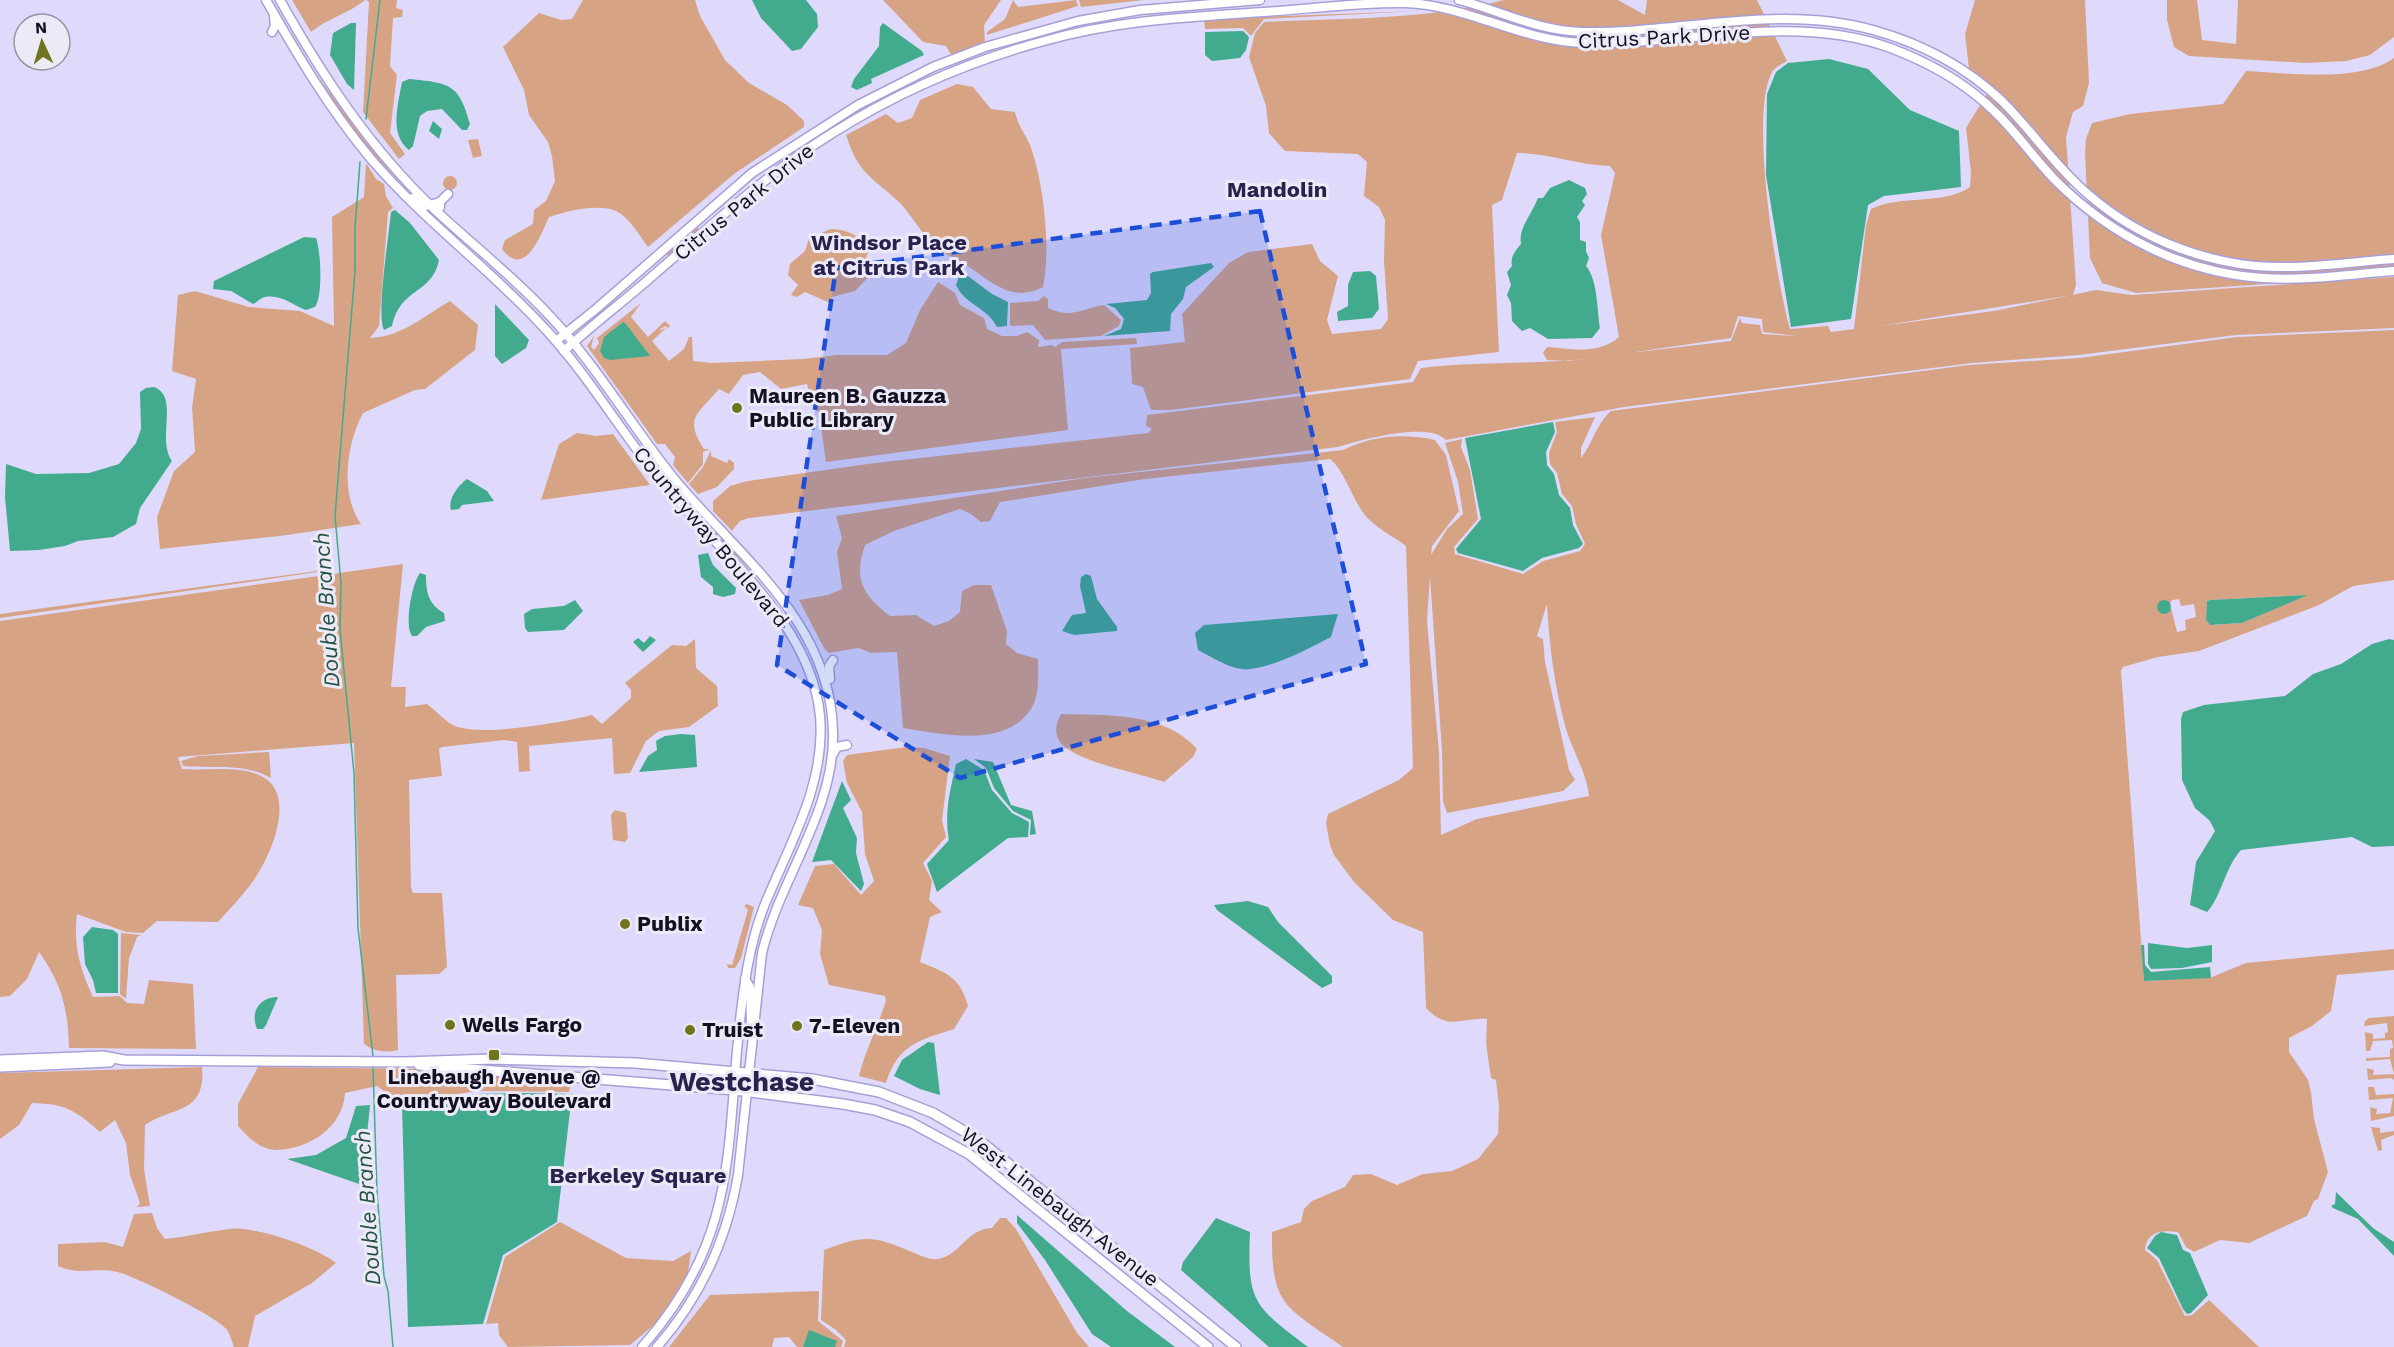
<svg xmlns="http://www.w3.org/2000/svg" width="2394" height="1347" viewBox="0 0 2394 1347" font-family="'Work Sans',sans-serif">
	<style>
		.green { fill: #d7a385; fill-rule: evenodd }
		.water { fill: #42ab8e }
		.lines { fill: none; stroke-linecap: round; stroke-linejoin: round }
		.stream { stroke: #42ab8e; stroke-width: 1.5 }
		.tertiary-casing { stroke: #a89fd6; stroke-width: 11 }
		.secondary-casing { stroke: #a89fd6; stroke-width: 12 }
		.tertiary { stroke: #fff; stroke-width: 8 }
		.secondary { stroke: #fff; stroke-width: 9 }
		.marked { fill: #1d4ed8; fill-opacity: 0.2; stroke: #1d4ed8; stroke-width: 4.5; stroke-dasharray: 12 8; stroke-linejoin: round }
		.poi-dot { fill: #70741c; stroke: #eceaf6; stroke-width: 2 }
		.labels { text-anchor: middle; stroke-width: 6; stroke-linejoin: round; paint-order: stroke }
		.street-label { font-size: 21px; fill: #141024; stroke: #eceaf6 }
		.poi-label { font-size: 21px; font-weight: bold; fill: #141024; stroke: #eceaf6; text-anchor: start }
		.neighbourhood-label { font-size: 22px; font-weight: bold; fill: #2c214e; stroke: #eceaf6 }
		.water-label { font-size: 22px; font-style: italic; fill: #255144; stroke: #eceaf6 }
		.district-label { font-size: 27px; font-weight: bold; fill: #2c214e; stroke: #eceaf6 }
	</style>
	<rect width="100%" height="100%" fill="#dfdafc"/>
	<g class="green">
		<path d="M292,0H365C348,14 328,18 311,32Z"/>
		<polygon points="366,0 397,0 396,8 403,10 402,17 393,18 390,66 397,75 390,133 405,154 399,159 363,112 369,2"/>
		<path d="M583,0H695L700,16L725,60L749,83L787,105L804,121V127L734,174L648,247C639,235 630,218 616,211C599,203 566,211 549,217C541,234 525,280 502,249L505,240L533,224L534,210L546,201L555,181L552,156L548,142L529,115L524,90L503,47L539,13L561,20L572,19Z"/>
		<polygon points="883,0 1001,0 984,25 985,44 953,58 946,46 923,42"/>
		<polygon points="1013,0 1018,7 1076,0 1078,6 987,35 987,32 1005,19"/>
		<polygon points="1079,0 1144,0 1081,7"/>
		<path d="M1504,0H1618L1645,15L1647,0H1757L1787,61C1782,64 1775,67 1772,72C1749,114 1776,280 1790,329L1828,326L1831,332L1854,329L1866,225L1871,209C1902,194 1942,206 1970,187L1971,172L1966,128L1987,94L1969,69L1965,34L1975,0H2085L2089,83L2083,106L2073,112L2066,137L2076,285L2073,295L1880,326L1994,311L2096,290L2132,295L2394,277V328L2236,335L2079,355L1972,363L1624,407L1446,440C1428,421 1361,440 1338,447L749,518L740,521L732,531L713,511V501L730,486L748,481L875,463L1148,433L1152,429L1146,426L1147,415L1413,382L1421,368C1483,360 1545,366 1606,356L1568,361L1547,360L1543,353L1547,347C1572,349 1598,355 1619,337L1601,235L1615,173L1610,166C1578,165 1549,153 1517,153L1502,200L1492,205L1499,352L1418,361L1410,379L1171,410H1151L1143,387L1132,384L1130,348L1185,342L1182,314L1229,263L1248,252L1312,244L1320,261L1338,276L1327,320L1332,334L1381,329L1388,319L1384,261L1385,220L1379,207L1364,196L1367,162L1358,154L1285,151L1269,133L1266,106L1249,57L1255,33L1264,22C1344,18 1426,20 1504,0ZM1738,316L1762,319L1763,332L1797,336L1762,334L1760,325L1742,323L1740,318L1731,341L1629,353L1731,338Z"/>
		<polygon points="2167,0 2197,0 2202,40 2236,44 2238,0 2394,0 2394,37 2370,55 2346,61 2306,63 2189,56 2174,47 2167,20"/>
		<polygon points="1418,11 1264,19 1251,36 1243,28 1205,29 1204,19"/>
		<polygon points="296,42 314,72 354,124 416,198 374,156 348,124 323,89"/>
		<path d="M2394,58V275L2136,293L2102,283L2090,258L2085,154L2086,139L2092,123L2130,114L2223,104L2246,71C2288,73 2359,83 2394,58Z"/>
		<path d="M957,84L973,87L991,109L1015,112C1018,126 1025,133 1030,145C1044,183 1051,249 1043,287C1013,303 993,283 969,267C959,260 947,255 937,248C922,236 913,216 899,202C871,176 859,175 846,135L886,114L898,123L912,118L920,100Z"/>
		<polygon points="478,139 482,156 473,158 468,140"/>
		<path d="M366,163L376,179L384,184L386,196L393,208L388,212L379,326L370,338C401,337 424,316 450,301L478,325L475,350L425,389L415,390L363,413C346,445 340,494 361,524L280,536L160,549L157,517L174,471L195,452L192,408L196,379L172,371L178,295L195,291L249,307L300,311L334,326L332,217L364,197Z"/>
		<circle cx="450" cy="183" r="7"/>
		<polygon points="694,228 698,228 698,231 671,255 667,255 667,252"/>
		<path d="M831,229C846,229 860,235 869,249L866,258L872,273L855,291L832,297L830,303L805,292L797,297L791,295L798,285L788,275L790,264L805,251L809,239C819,237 822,231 831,229Z"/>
		<path d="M938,282L955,293L960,305L984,318L987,329L1002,336H1017L1027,332L1039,340L1038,347L1052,345L1055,347L1062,342L1136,338L1137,344L1061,349L1068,430L826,462L819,413L812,405L807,384L781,389L760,372L743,375L729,394L719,389C697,415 684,418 704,449H710L703,452V464L688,483L673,465L675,457L665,444H657L587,346L594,336L591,347L594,350L599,343L597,338L641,303L631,317L648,337L665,321L670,326L668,328L665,326L658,331L666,328L652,341L669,361L684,349L689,337H692L693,361L712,363L803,359L837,355H887L906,343L920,310Z"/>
		<path d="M1044,296L1048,299V308C1073,319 1080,309 1104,305L1121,320L1119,326L1101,336L1045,340L1033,325L1010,326V303L1038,301Z"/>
		<path d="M2394,330V580L2353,586L2319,605L2199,651L2158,657L2123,667L2121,671L2144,981L2212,977L2246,963L2394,949V970L2337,975L2331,1011L2312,1026L2289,1038V1052L2308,1080L2311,1092L2314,1119L2328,1172L2318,1199L2314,1201L2307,1216L2249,1243L2220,1240L2194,1252L2186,1247L2178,1232C2162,1230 2147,1231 2145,1250L2157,1260L2185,1316L2192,1315L2209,1300L2259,1347H1343C1285,1306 1271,1307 1272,1232L1301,1222L1304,1209L1312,1201L1345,1187L1353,1175L1371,1174L1397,1185L1423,1174L1452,1171L1478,1159L1498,1134L1499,1107L1496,1080L1491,1078L1486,1043L1487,1019C1461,1017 1449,1032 1426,1008L1423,932L1393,920L1354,882L1334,855L1330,845L1326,823L1328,814L1399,780L1413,768L1406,546C1393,536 1374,527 1364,514C1352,498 1344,470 1330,459L1145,479L1000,502L990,521L981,522L971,514L960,509L894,531L865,545C853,579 863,595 890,616L916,615L934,626L949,621L960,612L962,591L974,585H991L1007,631L1006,644L1017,653L1038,659C1038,675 1040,695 1031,709C1005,749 942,734 903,728L897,652L871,653L858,648L829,653L824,648L799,600L828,595L842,589L837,552L842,538L836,516L1085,478L1343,450C1372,436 1403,433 1435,440L1446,455L1459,511L1432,546L1431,555L1447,529L1463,514L1458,482L1445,443L1462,439L1461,447L1470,470L1478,519L1454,547L1455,554L1523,574L1543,561L1580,551L1585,544L1576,524L1572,506L1562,494L1557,473L1550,464L1549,453L1557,432L1555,422L1595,417L1581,448V458C1593,443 1596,424 1611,411L1969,365L2079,358L2237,337ZM1430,576L1442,751L1443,801L1447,813L1563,791L1575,780L1569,770L1545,662L1543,639L1537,636L1547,604C1549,645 1555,689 1566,729C1573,752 1586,771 1589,796L1477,819L1441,835L1439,752L1427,621ZM2307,595L2242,623L2210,625L2206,620L2207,601L2210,600ZM2179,599L2181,606L2194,604L2196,617L2185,620L2186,630L2177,632L2170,604L2172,600Z"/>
		<polygon points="577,433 596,436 613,434 650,485 541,500 559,444"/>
		<polygon points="711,450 711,456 727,463 729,459 734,463 734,469 717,487 698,494 689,484 703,467"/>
		<polygon points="704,520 707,521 754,574 702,521"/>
		<path d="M403,564L391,687H406L405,707L427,704C435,710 444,720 453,725C477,738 564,722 592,715L602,724L631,698V690L625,683L672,645L686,646L695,639L696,668L717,686L718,706L689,727L659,731L646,741L630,773L614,774L612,738L529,746L530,771L519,772L517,742L504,740L442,747L439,749L442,776L409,780L411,887L413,893H442L447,967L439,974L396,975L398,1050C385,1053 375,1052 364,1044L354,743L178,757L182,769C207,771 236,765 259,775C300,792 270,859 251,884C241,897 229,910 218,922L157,921L143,933L126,932L77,914C73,945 80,969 93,997L120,996L127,1003L144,1004L149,980L193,984L196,1049L69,1048C68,1009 62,984 39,952L27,979L10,996L0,997V621Z"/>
		<polygon points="332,569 331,570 0,618 0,614"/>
		<path d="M1061,714C1106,715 1165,712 1197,749L1193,757L1164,782C1138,773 1085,763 1065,747C1054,739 1054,726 1061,714Z"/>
		<path d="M906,747L924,748L950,756L942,820L946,837L923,863L932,881L929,900L942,912L930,917L920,962C946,973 960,976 968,1006L954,1029C920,1040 898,1044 886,1083L859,1076C866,1048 878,1027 886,1000L885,996L829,985L820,954L822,930L813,908L798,905L815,866L834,864L861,895L874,881L865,854L862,812L847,783L843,761L847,755Z"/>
		<path d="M269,752L271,778C243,762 214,769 183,766L181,761L198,756Z"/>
		<polygon points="615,810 626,813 628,838 625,842 613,840 611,815"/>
		<polygon points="747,904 754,907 741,958 735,968 728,968 727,964 732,965 748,910 744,906"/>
		<polygon points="121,933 141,935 137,937 129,958 126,999 120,994"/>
		<polygon points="2394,1016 2394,1080 2391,1078 2368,1080 2367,1068 2374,1070 2373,1075 2394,1074 2390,1059 2366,1061 2366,1058 2390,1057 2390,1049 2393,1048 2392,1040 2373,1041 2370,1051 2366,1051 2365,1032 2373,1034 2373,1039 2385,1038 2385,1033 2388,1032 2387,1023 2364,1026 2365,1021 2369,1018"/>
		<path d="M202,1067C206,1114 174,1106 145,1125L144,1169L150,1206L137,1207L140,1203L130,1175L126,1143L115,1120L100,1132C75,1110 66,1104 32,1103L19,1125L0,1139V1073Z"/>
		<path d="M258,1067L430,1069L574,1082L575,1084H571L569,1092L477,1091L400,1103L377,1086L345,1093C343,1127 310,1149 276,1150C260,1150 248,1137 238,1126V1104Z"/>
		<polygon points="2368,1087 2374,1087 2376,1095 2394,1094 2394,1116 2371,1121 2370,1107 2377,1109 2376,1114 2390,1113 2393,1098 2369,1100"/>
		<polygon points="2371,1127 2380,1128 2380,1133 2394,1131 2394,1135 2381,1140 2382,1150 2378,1151"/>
		<path d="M152,1213L157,1228L165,1239C187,1237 208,1231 230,1229C253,1225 318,1248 336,1263L312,1283L255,1316L248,1347H234C232,1342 230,1334 227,1330C220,1318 133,1275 117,1272C93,1267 82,1276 58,1266V1244L105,1242L123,1247L134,1214Z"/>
		<path d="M1000,1218H1006L1016,1229L1077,1333L1089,1347H844L846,1340L836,1330L821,1320L824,1250C864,1235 872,1235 912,1252C920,1255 928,1260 938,1259C961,1255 966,1229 992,1228Z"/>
		<polygon points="560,1222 626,1258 673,1261 691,1251 688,1273 673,1300 662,1318 630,1345 508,1347 499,1335 498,1323 486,1324 505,1257"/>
		<polygon points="819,1291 818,1321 843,1341 841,1347 797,1347 789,1337 774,1338 772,1347 669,1347 710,1295"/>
	</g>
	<g class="water">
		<polygon points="752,0 806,0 817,14 818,27 801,49 792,51 761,18"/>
		<polygon points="351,23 356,23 354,90 347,84 330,55 333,33"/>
		<polygon points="883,23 922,51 924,55 871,79 872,83 857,90 851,87 854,79 879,46 880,27"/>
		<polygon points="1243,31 1249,37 1246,50 1240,58 1212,61 1205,55 1205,32"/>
		<polygon points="1829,59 1868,69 1910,110 1959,131 1961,187 1884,196 1868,205 1851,319 1791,327 1766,175 1767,94 1776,72 1788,63"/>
		<path d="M409,79C449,83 459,83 470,124L467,130H462L442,109L427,111L420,116L413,146L409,150C389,134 398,105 402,82Z"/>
		<polygon points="433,121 442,129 439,139 429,131"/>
		<path d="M1569,180L1585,188L1587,194L1582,201L1585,205L1577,217L1580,222V240L1586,242V251L1589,258L1586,266C1598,280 1597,310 1600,328L1592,338L1548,339L1530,328L1522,331L1512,321L1511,303L1507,295L1511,285L1507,272L1512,266C1510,257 1515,251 1521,244C1518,228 1532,214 1538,198H1543L1550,188Z"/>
		<path d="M395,210L410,223L439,260C432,295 400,287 392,326L384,330C376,314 389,235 391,212Z"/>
		<path d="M304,237L316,238C321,251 323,296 315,307L306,310C292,305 281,294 265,297C260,298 258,302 253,304L231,291L213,289L214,281Z"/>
		<polygon points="1211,263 1214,267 1186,287 1183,299 1171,314 1170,331 1104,336 1121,329 1124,319 1115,308 1106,304 1147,300 1151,293 1150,274 1153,272"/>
		<polygon points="1370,271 1376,276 1379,309 1372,318 1338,321 1337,312 1348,306 1348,285 1353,272"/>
		<path d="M960,273H964L992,294L1008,302L1007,326L997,327C987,307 965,305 956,285Z"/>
		<polygon points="495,304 529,340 526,348 502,364 495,356"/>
		<polygon points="623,322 626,324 650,356 610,360 604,358 600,351 604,337"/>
		<path d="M154,387C180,397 156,438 172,461L140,508L136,524L113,537L78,541L65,546L39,550L10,551L5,497L6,464L36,474L89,473L119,464L136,443L141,429L140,392L146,388Z"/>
		<polygon points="1553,422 1555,432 1546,452 1547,465 1554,474 1559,495 1570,508 1573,525 1583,544 1579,548 1542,558 1523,571 1458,553 1456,549 1481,519 1465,438"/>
		<path d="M467,479L487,491L494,501L462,505L459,509L451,510C448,498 458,486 467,479Z"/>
		<polygon points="708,553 713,565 736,588 735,594 723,597 713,594 713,587 701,577 698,555"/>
		<path d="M420,573L426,575C426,592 428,604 444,613L445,621L426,627L417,636H412C404,625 412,583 420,573Z"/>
		<polygon points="1086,574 1091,576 1097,599 1117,627 1117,631 1074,635 1062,631 1072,615 1086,613 1080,586 1081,577"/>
		<polygon points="2308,595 2242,623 2210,625 2206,620 2207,601 2210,600"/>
		<polygon points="575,600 583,611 564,630 528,632 525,628 524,614 532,609 564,606"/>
		<circle cx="2164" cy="607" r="7"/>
		<path d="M1338,614L1331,637C1305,650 1279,665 1251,669C1234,672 1212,657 1198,650L1195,633L1204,625Z"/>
		<polygon points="650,636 656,640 643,652 633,642 638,638 644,643"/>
		<path d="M2389,639L2394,640V846L2372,847L2352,837L2241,850C2225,867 2221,898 2207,912L2190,905L2196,862L2215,831L2210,821L2195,808L2182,780L2181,719L2183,712L2204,705L2285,696L2313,674L2341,664L2372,644Z"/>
		<polygon points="681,734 695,735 697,767 639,772 648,756 657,750 656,741 665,736"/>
		<path d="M966,759L984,770L992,790L1012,813L1029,822L1028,837L1008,838L937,892L927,864L949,840C944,813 950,791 956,764Z"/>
		<polygon points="974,759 993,762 1011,805 1032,811 1036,834 1030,835 1031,820 1013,811 994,788 986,768"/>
		<polygon points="842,781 851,800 843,808 857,838 856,853 864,884 861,891 831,860 812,862"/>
		<polygon points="1248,901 1268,907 1278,922 1332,976 1332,983 1322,988 1217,910 1214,905"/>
		<polygon points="92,927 113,930 118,934 118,993 96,993 93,980 85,964 83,937"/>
		<polygon points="2148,943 2187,948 2212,945 2212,962 2182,968 2151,969 2148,964"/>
		<polygon points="2141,945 2144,945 2145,965 2151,972 2210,967 2211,978 2144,981"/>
		<path d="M278,997L266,1025L263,1029H257C250,1012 259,997 278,997Z"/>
		<polygon points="928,1042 934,1043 940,1095 920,1089 894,1076 902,1060"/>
		<polygon points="521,1093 572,1094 557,1222 503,1255 483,1324 408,1327 402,1105 477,1094"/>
		<polygon points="370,1105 362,1185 287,1159 316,1155 346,1138 356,1106"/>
		<polygon points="2336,1192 2373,1228 2394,1242 2394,1256 2358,1219 2333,1208 2331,1206 2335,1204"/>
		<polygon points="1017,1215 1127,1311 1175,1347 1111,1347 1092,1334 1045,1260 1017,1223"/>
		<path d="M1216,1218L1250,1232C1247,1303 1254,1306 1308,1347H1269L1181,1270L1183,1262Z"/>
		<polygon points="2161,1232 2177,1235 2183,1250 2190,1253 2208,1295 2191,1313 2187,1314 2183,1309 2159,1258 2147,1248 2155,1236"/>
		<polygon points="809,1330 837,1341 835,1347 803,1347"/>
	</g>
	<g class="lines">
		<g class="stream">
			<polyline points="366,119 380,0"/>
			<polyline points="360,162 355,228 355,271 335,516 341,583 340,630 354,773 358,928 373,1056"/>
			<polyline points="373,1067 377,1193 384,1276 388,1291 393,1347"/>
		</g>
		<defs>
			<g id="tertiary">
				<path d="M266,0C298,56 330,110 371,159C425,222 492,270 547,331C594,382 627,443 673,495C728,559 812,628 820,716C826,784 790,843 765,904C754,931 748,960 744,989C723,1130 747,1229 642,1347"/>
				<path d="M280,0C322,75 369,147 432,207C470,243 512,275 548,314C597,365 631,426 676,481C740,557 831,623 833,732C835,811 780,878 762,953L738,1175C727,1239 700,1298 657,1347"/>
				<path d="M1459,0C1501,11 1538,31 1582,32C1678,34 1778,3 1873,30C1920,43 1966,67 2002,101C2032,131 2056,167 2089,195C2135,235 2195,260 2256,266C2301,270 2349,262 2394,259"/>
				<polyline points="272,32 275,26 274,17"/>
				<polyline points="413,198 426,206 440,202"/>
				<polyline points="440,207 440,202 448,194"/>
				<polyline points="556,341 596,309 752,173 858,105 933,67 985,47 1078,21 1140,10 1260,0"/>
				<path d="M564,351C594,323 627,299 657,272C713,224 768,173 831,134C896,93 970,61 1044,41C1116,20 1190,17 1264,12C1311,9 1359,2 1406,3C1467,5 1521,41 1583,43C1689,46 1802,9 1903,53C1937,67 1970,87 1996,113C2018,134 2035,160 2056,181C2111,236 2184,273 2263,278C2306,281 2351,274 2394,271"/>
				<polyline points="830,679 829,666 833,660"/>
				<polyline points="833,754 837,747 847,745"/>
				<polyline points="745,979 750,987 751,1024"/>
			</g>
			<g id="secondary">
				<polyline points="0,1060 103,1056 124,1060 405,1062 492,1059 636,1063 812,1079 879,1092 933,1113 979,1140 1236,1347"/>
				<polyline points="419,1065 735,1090 843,1104 875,1110 910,1122 969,1154 1208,1347"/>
				<polyline points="0,1067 110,1062"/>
			</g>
		</defs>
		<use href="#tertiary" class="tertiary-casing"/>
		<use href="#secondary" class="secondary-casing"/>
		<use href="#tertiary" class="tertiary"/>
		<use href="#secondary" class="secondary"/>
	</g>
	<path class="marked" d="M1260,211L1366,664L960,778L777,665L836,268Z"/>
	<g class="poi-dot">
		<circle cx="737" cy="408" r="6"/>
		<circle cx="625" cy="924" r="6"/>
		<circle cx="450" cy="1025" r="6"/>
		<circle cx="797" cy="1026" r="6"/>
		<circle cx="690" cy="1030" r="6"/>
		<rect x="488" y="1049" width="12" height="12" rx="3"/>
	</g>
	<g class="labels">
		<g class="street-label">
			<text transform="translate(1664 37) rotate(-3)" y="7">Citrus Park Drive</text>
			<text transform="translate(744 202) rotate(-39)" y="7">Citrus Park Drive</text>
			<text transform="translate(711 537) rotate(50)" y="7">Countryway Boulevard</text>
			<text transform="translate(1060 1207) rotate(38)" y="7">West Linebaugh Avenue</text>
		</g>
		<g class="poi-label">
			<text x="749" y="403">Maureen B. Gauzza<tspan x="749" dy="24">Public Library</tspan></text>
			<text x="637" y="931">Publix</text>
			<text x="462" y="1032">Wells Fargo</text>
			<text x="809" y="1033">7-Eleven</text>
			<text x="702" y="1037">Truist</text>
			<text x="494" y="1084" text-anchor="middle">Linebaugh Avenue @<tspan x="494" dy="24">Countryway Boulevard</tspan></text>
		</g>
		<g class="neighbourhood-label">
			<text x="1277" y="197">Mandolin</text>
			<text x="889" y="250">Windsor Place<tspan x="889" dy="25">at Citrus Park</tspan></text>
			<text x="638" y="1183">Berkeley Square</text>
		</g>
		<g class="water-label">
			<text transform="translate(326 610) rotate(-94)" y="8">Double Branch</text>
			<text transform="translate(367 1208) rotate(-94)" y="8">Double Branch</text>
		</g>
		<g class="district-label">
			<text x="742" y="1091">Westchase</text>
		</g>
	</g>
	<g transform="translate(42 42) rotate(356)"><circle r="28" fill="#eceaf6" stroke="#9693a2" stroke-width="1.5"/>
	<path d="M0-4.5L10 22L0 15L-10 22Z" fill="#70741c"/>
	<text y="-9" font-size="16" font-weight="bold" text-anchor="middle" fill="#141024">N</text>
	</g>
</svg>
